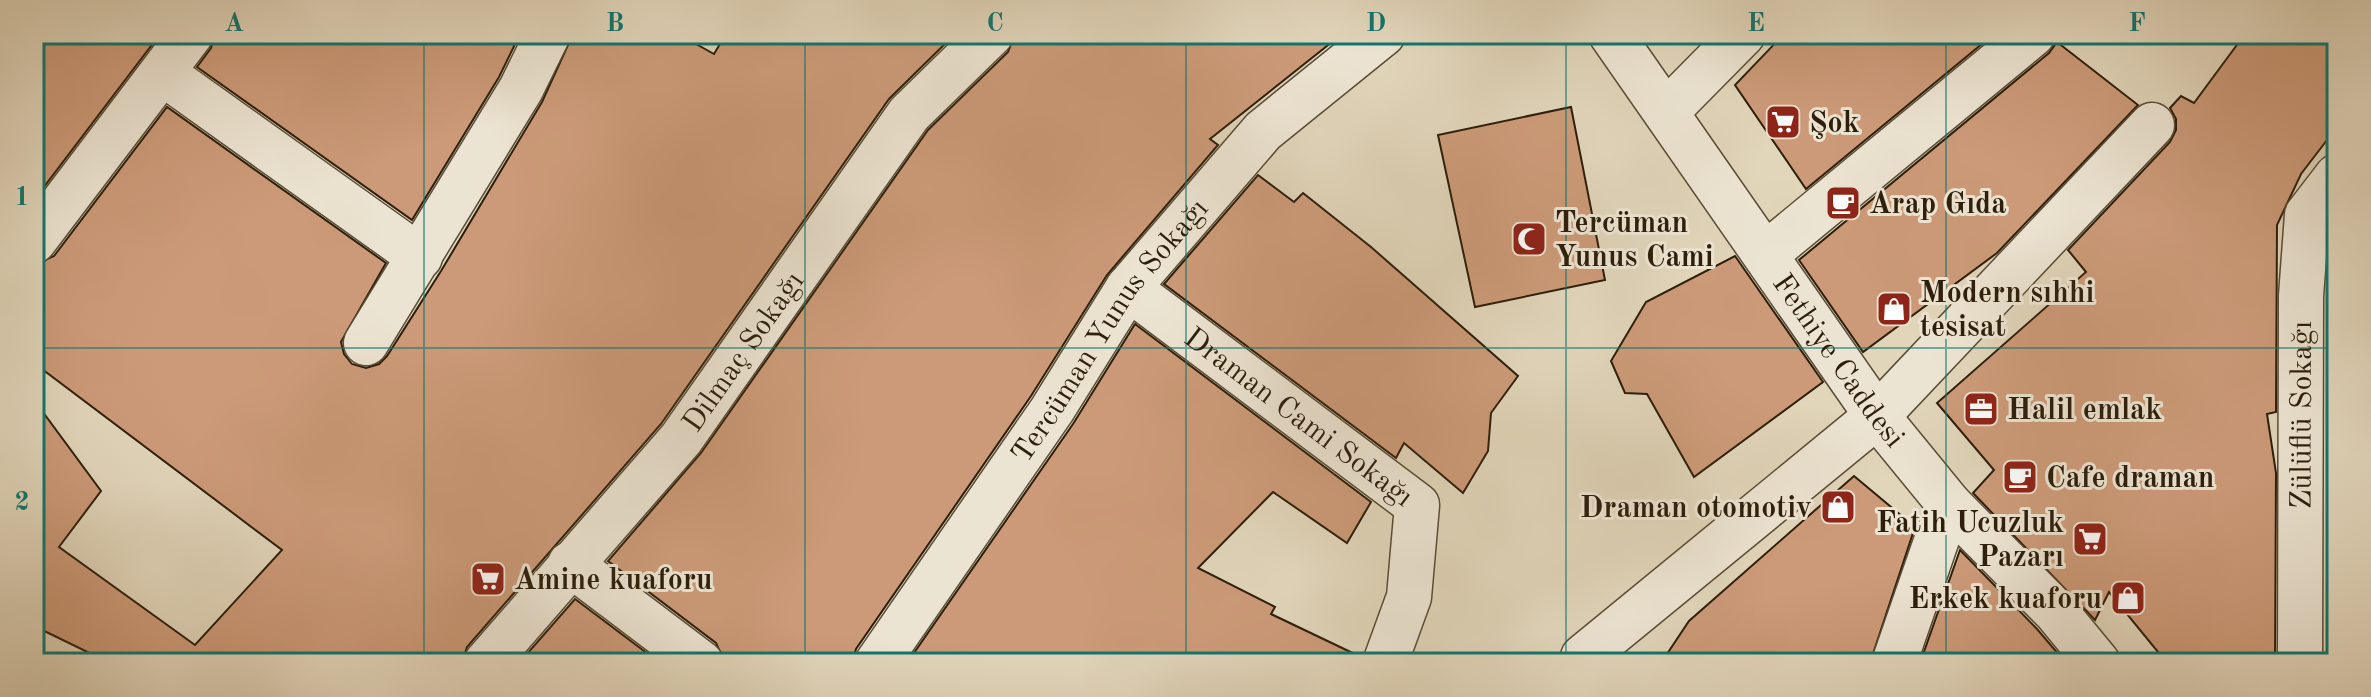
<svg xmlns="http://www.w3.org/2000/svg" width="2371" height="697" viewBox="0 0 2371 697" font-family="'Old Standard TT',serif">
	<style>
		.building { fill: #cc9a78; stroke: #2d1e0a; stroke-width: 2 }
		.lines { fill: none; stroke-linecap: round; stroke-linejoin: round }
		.minor-casing { stroke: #5a4c36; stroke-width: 47 }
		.tertiary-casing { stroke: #5a4c36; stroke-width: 47 }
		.minor { stroke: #ece4d2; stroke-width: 44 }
		.tertiary { stroke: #ece4d2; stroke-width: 44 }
		.grid { fill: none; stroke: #0f766e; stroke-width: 2; stroke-opacity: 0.55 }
		.labels { text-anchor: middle; stroke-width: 6; stroke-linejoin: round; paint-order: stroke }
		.poi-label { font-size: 30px; font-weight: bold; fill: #2d1e0a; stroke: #ece4d2; text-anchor: start }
		.street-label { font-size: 30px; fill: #2d1e0a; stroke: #ece4d2 }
		.neatline { fill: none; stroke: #0f766e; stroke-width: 3 }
		.grid-label { font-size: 26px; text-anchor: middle; font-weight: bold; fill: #0f766e }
	</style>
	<rect width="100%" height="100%" fill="#e1d5ba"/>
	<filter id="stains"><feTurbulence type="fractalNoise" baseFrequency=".0025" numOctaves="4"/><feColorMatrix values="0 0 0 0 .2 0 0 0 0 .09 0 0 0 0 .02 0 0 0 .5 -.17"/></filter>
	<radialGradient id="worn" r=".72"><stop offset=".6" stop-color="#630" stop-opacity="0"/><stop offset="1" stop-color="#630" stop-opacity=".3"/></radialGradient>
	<g class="building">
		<polygon points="34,34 160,34 34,200"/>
		<polygon points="215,34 520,34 499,77 412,220 197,67 211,48"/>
		<polygon points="573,34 678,34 714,54 726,34 955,34 889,99 661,424 467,647 462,663 110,663 34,626 34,400 101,491 59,547 195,645 282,550 34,363 34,265 54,256 167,107 386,263 341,342 344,354 352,364 366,368 379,364 387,356 441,271 542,102"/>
		<polygon points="1015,34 1342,34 1210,139 1218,145 1107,275 1031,396 856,649 852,663 725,663 716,643 608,561 701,453 928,130 1008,52"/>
		<polygon points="1784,34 1994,34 1806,189 1735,85"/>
		<polygon points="2245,34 2337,34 2337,127 2301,174 2277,225 2276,412 2267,414 2276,473 2275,663 2167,663 2109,592 2095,620 1973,493 1994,470 1937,403 2086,272 2068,250 2170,142 2176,130 2176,119 2170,108 2181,96 2194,103"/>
		<polygon points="2057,42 2138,105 1997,253 1863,352 1799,260 2049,53"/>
		<polygon points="1571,107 1605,280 1475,307 1438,135"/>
		<polygon points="1258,175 1294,202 1303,193 1371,247 1518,376 1491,413 1488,451 1463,493 1404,443 1396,458 1164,284"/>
		<polygon points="1735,256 1823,382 1694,477 1647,394 1625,393 1611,361 1646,302"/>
		<polygon points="1135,324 1371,502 1347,543 1273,492 1198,568 1275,607 1271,614 1361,657 1361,663 907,663 1073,424"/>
		<polygon points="1854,476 1915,527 1870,663 1661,663 1689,621"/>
		<polygon points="1960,550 2037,629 2066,663 1920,663"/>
		<polygon points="575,599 660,663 519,663"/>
	</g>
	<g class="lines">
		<defs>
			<g id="minor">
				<polyline points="164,74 420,257"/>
				<polyline points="34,241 191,34"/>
				<polyline points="1766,254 2033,34"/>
				<path id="s1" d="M1128,288L1417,505L1409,597L1385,663"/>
				<polyline points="366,343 521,89 548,34"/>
				<polyline points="570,564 701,663"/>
				<polyline points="1583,657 1877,416 2152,125"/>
				<path id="s2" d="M486,663L681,439L909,114L991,34"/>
				<path id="s3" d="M877,663L1052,410L1128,288L1263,131L1383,34"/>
				<path id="s4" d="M2300,663L2301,296L2307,215L2337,176"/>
			</g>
			<g id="tertiary">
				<path id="s5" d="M1611,34L1877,416L1949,504L2056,612L2098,663"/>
				<polyline points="1667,111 1743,34"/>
				<polyline points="1894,663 1949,504"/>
			</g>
		</defs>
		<use href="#minor" class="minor-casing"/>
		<use href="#tertiary" class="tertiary-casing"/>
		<use href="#minor" class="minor"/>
		<use href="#tertiary" class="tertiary"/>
	</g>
	<path class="grid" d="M424,34V663M805,34V663M1186,34V663M1566,34V663M1946,34V663M34,348H2337"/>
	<defs>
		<symbol id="supermarket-square" viewBox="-11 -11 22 22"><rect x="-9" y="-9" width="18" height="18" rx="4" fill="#8f2418" stroke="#ece4d2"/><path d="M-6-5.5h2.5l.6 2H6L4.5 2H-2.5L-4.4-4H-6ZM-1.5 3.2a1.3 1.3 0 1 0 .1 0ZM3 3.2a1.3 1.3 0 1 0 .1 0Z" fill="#fff"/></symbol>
		<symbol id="cafe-square" viewBox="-11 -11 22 22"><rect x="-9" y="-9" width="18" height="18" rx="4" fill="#8f2418" stroke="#ece4d2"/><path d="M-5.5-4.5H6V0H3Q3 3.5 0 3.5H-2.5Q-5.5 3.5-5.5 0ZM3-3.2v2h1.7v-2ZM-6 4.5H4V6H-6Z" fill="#fff"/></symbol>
		<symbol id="mosque-square" viewBox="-11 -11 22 22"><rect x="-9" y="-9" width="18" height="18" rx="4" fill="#8f2418" stroke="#ece4d2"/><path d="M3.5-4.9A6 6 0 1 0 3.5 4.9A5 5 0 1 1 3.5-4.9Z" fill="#fff"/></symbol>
		<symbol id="shop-square" viewBox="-11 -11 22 22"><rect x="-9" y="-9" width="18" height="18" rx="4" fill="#8f2418" stroke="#ece4d2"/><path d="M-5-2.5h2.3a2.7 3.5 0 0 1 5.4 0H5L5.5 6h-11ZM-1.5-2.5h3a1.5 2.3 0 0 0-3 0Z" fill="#fff"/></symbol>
		<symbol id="office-square" viewBox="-11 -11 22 22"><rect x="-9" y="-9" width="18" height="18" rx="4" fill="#8f2418" stroke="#ece4d2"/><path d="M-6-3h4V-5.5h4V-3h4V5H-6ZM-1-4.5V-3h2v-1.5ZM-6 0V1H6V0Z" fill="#fff"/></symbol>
	</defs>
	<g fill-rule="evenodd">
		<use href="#supermarket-square" x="1763" y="102" width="40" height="40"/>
		<use href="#cafe-square" x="1823" y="183" width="40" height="40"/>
		<use href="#mosque-square" x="1509" y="219" width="40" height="40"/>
		<use href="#shop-square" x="1874" y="289" width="40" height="40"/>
		<use href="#office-square" x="1961" y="389" width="40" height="40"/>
		<use href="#cafe-square" x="2000" y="457" width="40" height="40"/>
		<use href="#shop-square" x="1818" y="487" width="40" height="40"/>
		<use href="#supermarket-square" x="2070" y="519" width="40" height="40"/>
		<use href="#supermarket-square" x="468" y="559" width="40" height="40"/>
		<use href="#shop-square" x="2108" y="578" width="40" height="40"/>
	</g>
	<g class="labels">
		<g class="poi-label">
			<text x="1809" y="132">Şok</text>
			<text x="1869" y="213">Arap Gıda</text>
			<text x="1555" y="232">Tercüman<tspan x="1555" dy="34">Yunus Cami</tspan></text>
			<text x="1920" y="302">Modern sıhhi<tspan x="1920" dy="34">tesisat</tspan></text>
			<text x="2007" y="419">Halil emlak</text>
			<text x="2046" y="487">Cafe draman</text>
			<text x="1812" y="517" text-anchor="end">Draman otomotiv</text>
			<text x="2064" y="532" text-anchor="end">Fatih Ucuzluk<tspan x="2064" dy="34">Pazarı</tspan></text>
			<text x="514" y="589">Amine kuaforu</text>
			<text x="2102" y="608" text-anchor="end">Erkek kuaforu</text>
		</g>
		<g class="street-label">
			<text dy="10" stroke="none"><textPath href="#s3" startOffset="406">Tercüman Yunus Sokağı</textPath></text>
			<text dy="10" stroke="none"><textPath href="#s2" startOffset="404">Dilmaç Sokağı</textPath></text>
			<text dy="10" stroke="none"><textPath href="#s5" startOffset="398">Fethiye Caddesi</textPath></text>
			<text dy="10" stroke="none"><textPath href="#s4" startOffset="248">Zülüflü Sokağı</textPath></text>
			<text dy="10" stroke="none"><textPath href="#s1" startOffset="214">Draman Cami Sokağı</textPath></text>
		</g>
	</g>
	<rect width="2371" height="697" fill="none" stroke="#e1d5ba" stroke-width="88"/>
	<rect x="44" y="44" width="2283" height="609" class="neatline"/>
	<g class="grid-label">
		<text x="234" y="31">A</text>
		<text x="615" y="31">B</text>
		<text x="995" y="31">C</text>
		<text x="1376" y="31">D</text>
		<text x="1756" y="31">E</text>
		<text x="2137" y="31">F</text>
		<text x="22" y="205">1</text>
		<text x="22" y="510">2</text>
	</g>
	<rect width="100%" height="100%" filter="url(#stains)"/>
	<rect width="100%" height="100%" fill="url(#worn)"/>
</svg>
